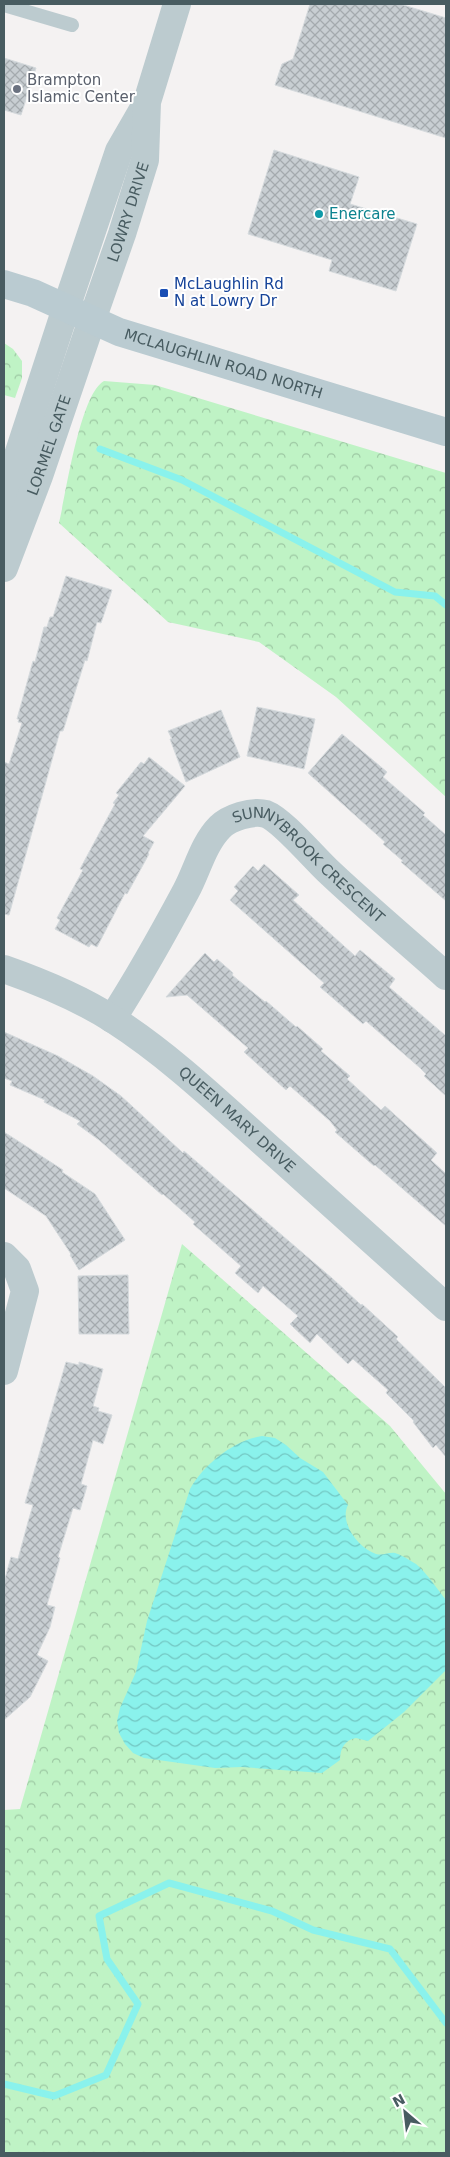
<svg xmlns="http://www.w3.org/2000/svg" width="450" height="2157" viewBox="0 0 450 2157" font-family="'DejaVu Sans',sans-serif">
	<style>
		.forest { fill: url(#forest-crowns) }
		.water { fill: url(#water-waves) }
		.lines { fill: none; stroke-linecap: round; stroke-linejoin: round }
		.stream { stroke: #8af2ec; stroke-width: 7 }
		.building { fill: url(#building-cross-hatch); stroke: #d5dadd }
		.service { stroke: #bccbcf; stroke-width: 14 }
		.minor { stroke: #bccbcf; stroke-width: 28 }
		.tertiary { stroke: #bccbcf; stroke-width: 28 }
		.secondary { stroke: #bacbd1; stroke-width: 28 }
		.worship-dot { fill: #6b7280; stroke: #fff; stroke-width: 2 }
		.culture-dot { fill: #0f9aa8; stroke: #fff; stroke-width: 2 }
		.transit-dot { fill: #1a4fb4; stroke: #fff; stroke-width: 2 }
		.labels { text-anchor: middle; stroke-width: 4; stroke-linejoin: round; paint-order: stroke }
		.worship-label { font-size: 15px; fill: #5b616d; stroke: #fff; text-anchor: start }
		.street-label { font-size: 15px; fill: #485c61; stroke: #fff }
		.culture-label { font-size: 15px; fill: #0d838f; stroke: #fff; text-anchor: start }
		.transit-label { font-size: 15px; fill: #164399; stroke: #fff; text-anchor: start }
	</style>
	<defs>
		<pattern id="forest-crowns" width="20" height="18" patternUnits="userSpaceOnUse" patternTransform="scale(1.25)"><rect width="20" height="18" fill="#bff3c5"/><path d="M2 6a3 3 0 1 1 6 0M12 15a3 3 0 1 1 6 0" fill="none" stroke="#9dc8a3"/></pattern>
		<pattern id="water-waves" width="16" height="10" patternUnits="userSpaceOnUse" patternTransform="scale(1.25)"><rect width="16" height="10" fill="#8af2ec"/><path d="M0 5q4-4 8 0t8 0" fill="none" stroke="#73c7c3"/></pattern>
		<pattern id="building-cross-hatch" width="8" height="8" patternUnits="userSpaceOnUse" patternTransform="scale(1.25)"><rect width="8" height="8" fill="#c8ced2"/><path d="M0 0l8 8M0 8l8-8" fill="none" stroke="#a4aaae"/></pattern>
	</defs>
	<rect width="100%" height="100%" fill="#f4f2f2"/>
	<g class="forest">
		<polygon points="4,343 13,349 22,361 22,378 15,398 4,395"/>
		<path d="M104,381L155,385L446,473V797L336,697L259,642L168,622L59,523C66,494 80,394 104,381Z"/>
		<polygon points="182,1244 390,1426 446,1494 446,2153 4,2153 4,1810 20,1809"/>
	</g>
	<path class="water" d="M262,1436L275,1438L286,1445L300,1458L323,1472L348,1505C339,1522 358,1548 376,1554C383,1556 389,1552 395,1553C400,1554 411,1561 416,1564C427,1573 437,1589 446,1600V1670L404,1712L368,1741L356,1738C345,1740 340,1748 340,1760L322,1773L242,1767L215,1768L144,1758L133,1753L125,1744L119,1733L117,1721L120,1708L136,1672L147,1621L190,1489C204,1464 234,1440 262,1436Z"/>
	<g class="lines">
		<g class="stream">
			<polyline points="100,449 182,480 395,592 435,596 446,605"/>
			<polyline points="4,2084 54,2096 106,2075 138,2004 107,1959 99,1916 169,1883 272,1911 313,1930 390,1949 446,2023"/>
		</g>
	</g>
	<g class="building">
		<polygon points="310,4 400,4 446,18 446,138 275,85 282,64 293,59"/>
		<polygon points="4,58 36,68 21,115 4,110"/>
		<polygon points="274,150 359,177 350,204 417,224 396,291 329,271 332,260 248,234"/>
		<polygon points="66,576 112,590 101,623 97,622 87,661 85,660 63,731 60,731 9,915 4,914 4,762 9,764 22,723 18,722 19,719 17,719 33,661 35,662 44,627 47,627 50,617 53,617"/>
		<polygon points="257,707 315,719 304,769 247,756"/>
		<polygon points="221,710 240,757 186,782 170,739 172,739 168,731"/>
		<polygon points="342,734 387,772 383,777 425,813 423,815 446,835 446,901 401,862 403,861 383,844 385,842 308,773"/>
		<polygon points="149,757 185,786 143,836 154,842 148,853 149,854 127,894 125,893 97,947 91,944 89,947 55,929 60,920 57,918 83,870 80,869 115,804 113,803 119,795 116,793 141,762 144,764"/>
		<polygon points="264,864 299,895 293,900 355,956 360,950 395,979 389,987 446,1036 446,1096 424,1076 426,1074 419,1067 366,1021 363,1024 320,987 324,983 230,900 238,891 234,887 253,866 258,871"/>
		<polygon points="205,953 214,962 217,959 233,973 232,975 265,1002 266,1001 296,1027 297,1026 323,1049 321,1051 350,1076 347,1079 381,1110 385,1106 437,1153 431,1160 446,1174 446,1226 375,1165 374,1166 335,1132 337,1130 330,1121 290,1086 286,1090 244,1052 248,1048 187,995 166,997"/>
		<polygon points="4,1032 58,1056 93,1076 121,1096 183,1153 184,1151 333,1279 361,1305 362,1304 398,1337 396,1339 446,1388 446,1457 436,1445 433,1448 413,1422 414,1421 386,1393 388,1390 353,1359 348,1364 317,1334 310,1343 290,1324 298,1316 263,1286 258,1293 235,1273 241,1266 193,1224 195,1222 163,1194 162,1195 99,1140 77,1124 80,1121 44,1102 45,1100 10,1085 12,1081 4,1078"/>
		<polygon points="4,1132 63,1170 62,1172 95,1194 125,1240 79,1270 70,1255 71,1254 46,1216 4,1188"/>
		<polygon points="128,1275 129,1334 79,1334 78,1276"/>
		<polygon points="66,1362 79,1365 79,1362 103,1369 93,1406 99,1408 98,1411 112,1415 103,1444 93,1440 81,1484 87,1486 80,1510 73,1508 58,1557 60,1558 47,1605 55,1607 50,1627 37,1655 48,1661 30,1697 4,1720 4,1582 11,1557 18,1559 28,1522 33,1505 25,1503"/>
	</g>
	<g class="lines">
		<polyline class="service" points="4,5 72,25"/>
		<g class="minor">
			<polyline points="66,308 119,151 145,106"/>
			<path id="s1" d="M92,320L122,234L145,160L147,102L177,4"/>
			<path id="s2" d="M112,1019C139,977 163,934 186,891C197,871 203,844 220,827C229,818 252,810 266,814C282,820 313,857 327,870C366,907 407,941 446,976"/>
			<polyline points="4,1256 17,1269 25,1291 4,1371"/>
		</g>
		<g class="tertiary">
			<polyline points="4,519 17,458 66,308"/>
			<path id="s3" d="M4,568L39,476L92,320"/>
			<path id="s4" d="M4,969C41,982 80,998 114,1020C173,1058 224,1108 277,1155C333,1206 390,1256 446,1307"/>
		</g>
		<path class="secondary" id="s5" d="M4,284L33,293L119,332L446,432"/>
	</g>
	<circle class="worship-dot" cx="17" cy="89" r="5"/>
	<circle class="culture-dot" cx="319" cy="214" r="5"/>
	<rect class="transit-dot" x="159" y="288" width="10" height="10" rx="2.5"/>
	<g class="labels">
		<g class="worship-label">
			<text x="27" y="85">Brampton<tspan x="27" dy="17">Islamic Center</tspan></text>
		</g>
		<g class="street-label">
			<text dy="5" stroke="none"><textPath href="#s1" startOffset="114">LOWRY DRIVE</textPath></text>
			<text dy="5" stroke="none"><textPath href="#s5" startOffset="234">MCLAUGHLIN ROAD NORTH</textPath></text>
			<text dy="5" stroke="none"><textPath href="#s3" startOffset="131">LORMEL GATE</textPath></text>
			<text dy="5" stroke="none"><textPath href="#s2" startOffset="332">SUNNYBROOK CRESCENT</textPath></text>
			<text dy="5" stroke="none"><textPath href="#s4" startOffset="280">QUEEN MARY DRIVE</textPath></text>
		</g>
		<g class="culture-label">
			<text x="329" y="219">Enercare</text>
		</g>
		<g class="transit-label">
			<text x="174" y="289">McLaughlin Rd<tspan x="174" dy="17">N at Lowry Dr</tspan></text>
		</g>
	</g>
	<rect width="450" height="2157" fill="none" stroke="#485c61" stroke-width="10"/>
	<g transform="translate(405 2112) rotate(332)" stroke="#ffffff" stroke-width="4" paint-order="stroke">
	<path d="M0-4L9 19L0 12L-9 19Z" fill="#485c61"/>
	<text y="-8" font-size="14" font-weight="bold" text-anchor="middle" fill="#485c61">N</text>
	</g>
</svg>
